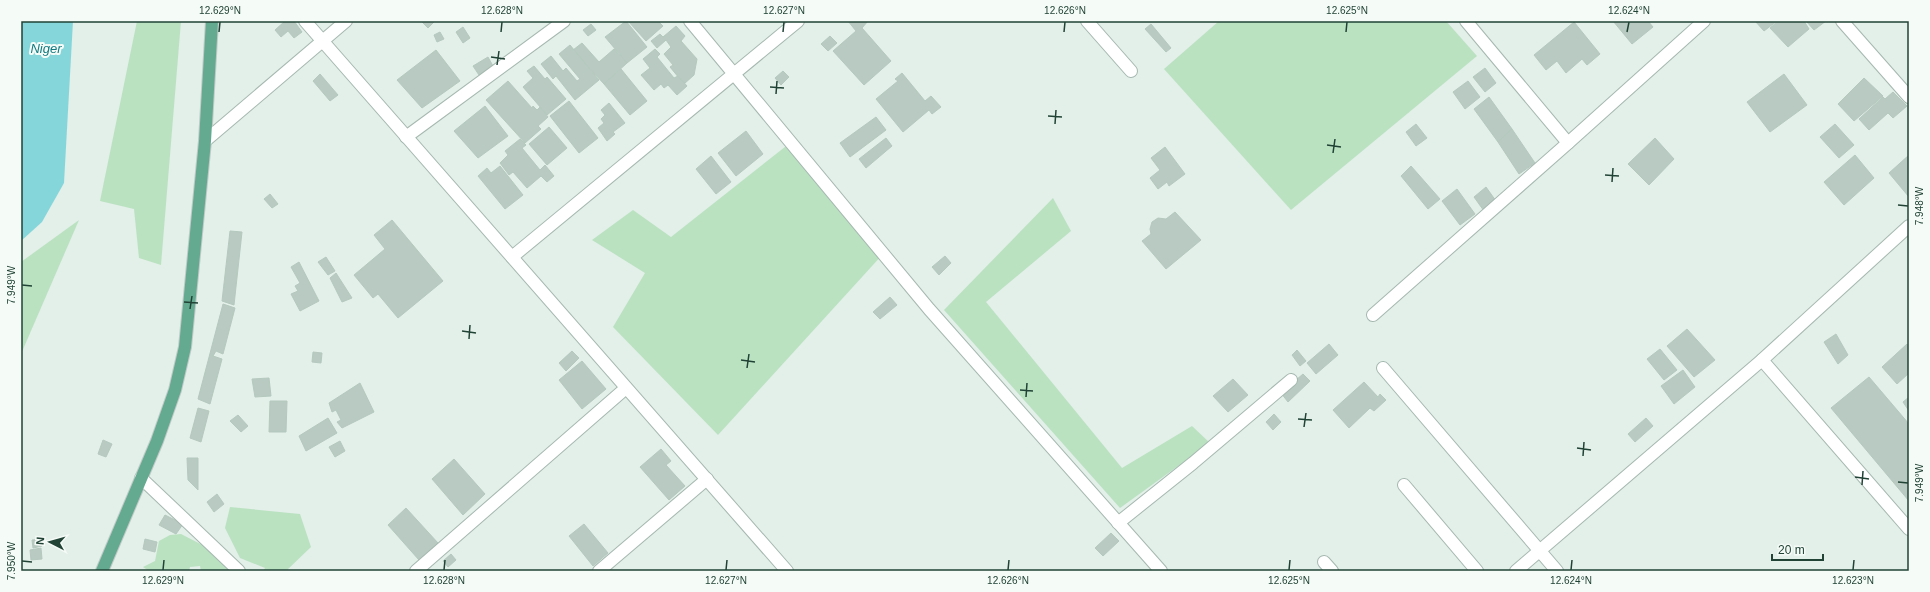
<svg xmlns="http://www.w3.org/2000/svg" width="1930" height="592" viewBox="0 0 1930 592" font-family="Arial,sans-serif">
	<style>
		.green { fill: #bae2c1 }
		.water { fill: #85d6da }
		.building { fill: #b8cac1; stroke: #b5c9bf }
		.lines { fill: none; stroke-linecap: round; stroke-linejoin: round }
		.minor-casing { stroke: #a5b8b0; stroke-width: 14 }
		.major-casing { stroke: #c1cac7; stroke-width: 14 }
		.minor { stroke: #fff; stroke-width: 12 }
		.major { stroke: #63aa90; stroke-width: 12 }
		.ticks { fill: none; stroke: #204336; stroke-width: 1.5 }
		.labels { text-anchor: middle; stroke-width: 4; stroke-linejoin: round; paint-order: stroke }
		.water-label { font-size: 13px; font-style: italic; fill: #127a81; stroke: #f5fbf7 }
		.neatline { fill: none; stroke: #204336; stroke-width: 1.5 }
		.ticks-label { font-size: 10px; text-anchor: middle; fill: #204336 }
	</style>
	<rect width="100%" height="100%" fill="#e3efe9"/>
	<g class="green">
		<polygon points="137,21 181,21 161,265 139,258 134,209 100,201"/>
		<polygon points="1219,21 1446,21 1477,56 1291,210 1164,69"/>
		<polygon points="790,143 883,254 718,435 613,327 645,273 592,240 633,210 671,237"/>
		<polygon points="1053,198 1071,231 986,302 1122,468 1192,426 1210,443 1120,508 944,310"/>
		<polygon points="79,220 21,354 21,262"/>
		<polygon points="230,507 300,514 311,547 286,571 263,571 265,568 240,558 225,528"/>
		<polygon points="181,534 218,553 233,571 201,571 200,566 190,567 189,571 149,571 143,567 155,561 159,541 170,535"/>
	</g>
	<polygon class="water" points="21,21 73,21 64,183 42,222 21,241"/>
	<g class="building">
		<polygon points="285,21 294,21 302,32 294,38 288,31 281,37 275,30"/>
		<polygon points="421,21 433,21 434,22 428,28"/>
		<polygon points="626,21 647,47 627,63 605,37"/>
		<polygon points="628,21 658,21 663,26 646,41"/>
		<polygon points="848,21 868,21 862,28 891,61 864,85 833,51 856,31"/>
		<polygon points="1613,21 1648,21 1653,27 1632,44"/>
		<polygon points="1755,21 1777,21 1764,31"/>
		<polygon points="1778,21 1804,21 1809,29 1788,47 1770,28"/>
		<polygon points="1806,21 1826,21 1814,30"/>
		<polygon points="1574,22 1600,54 1587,65 1582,59 1566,73 1557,61 1546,70 1534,55"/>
		<polygon points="591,24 596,30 588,36 583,30"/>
		<polygon points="1151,24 1171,48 1166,52 1145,29"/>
		<polygon points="676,26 685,36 681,41 697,59 694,75 684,84 670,67 673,65 664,54 671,47 666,40 657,48 651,41 660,34 663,37"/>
		<polygon points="463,27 470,38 463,43 456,32"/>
		<polygon points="440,32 444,39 437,42 434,35"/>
		<polygon points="830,36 837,43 828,51 821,44"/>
		<polygon points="582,43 599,62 614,49 627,63 604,84 573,50"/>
		<polygon points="570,45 599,80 575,100 556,76 553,79 541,64 551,56 563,71 566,68 577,81 580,79 559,54"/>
		<polygon points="655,49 660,54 657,57 674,78 678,76 687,86 677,95 668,85 664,88 661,84 654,90 641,75 650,68 643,59"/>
		<polygon points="436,50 460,81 422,108 397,80"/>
		<polygon points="488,57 493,66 479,75 473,66"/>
		<polygon points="534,66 545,79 547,77 566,99 547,115 523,87 533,78 527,71"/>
		<polygon points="1485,68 1496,83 1485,92 1473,77"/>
		<polygon points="621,69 647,101 630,115 604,84"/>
		<polygon points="783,71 789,77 781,85 775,78"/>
		<polygon points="902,73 925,101 931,96 941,107 932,114 929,110 903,132 876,99 898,81 895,79"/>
		<polygon points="320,74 338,95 330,101 313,81"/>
		<polygon points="1784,74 1807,105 1770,132 1747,102"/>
		<polygon points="1864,78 1883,96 1854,121 1838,104"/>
		<polygon points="508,81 532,108 533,106 537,110 540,107 548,117 538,126 541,129 525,143 486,100"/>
		<polygon points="1468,81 1480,97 1465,109 1453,92"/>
		<polygon points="1893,92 1907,106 1893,118 1888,113 1869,130 1859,119 1883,97 1885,99"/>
		<polygon points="1489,97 1512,129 1498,142 1474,109"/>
		<polygon points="569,101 598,138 579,153 550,116"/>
		<polygon points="609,103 625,123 613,132 615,134 607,141 598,128 604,123 601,119 605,115 601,110"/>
		<polygon points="485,106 508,136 478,158 454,131"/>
		<polygon points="876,117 886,130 850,157 840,143"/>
		<polygon points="1416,124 1427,138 1416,146 1406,132"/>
		<polygon points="1835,124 1854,145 1839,158 1820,137"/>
		<polygon points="549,127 567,148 547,165 529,144"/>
		<polygon points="1512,129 1535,163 1519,174 1498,142"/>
		<polygon points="746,131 763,154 736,176 718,153"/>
		<polygon points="886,138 892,146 866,168 859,159"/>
		<polygon points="1655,138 1674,159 1649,185 1628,164"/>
		<polygon points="520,139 526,145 522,148 540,170 545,165 554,176 547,182 541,176 527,188 513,172 509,175 500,163 508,155 505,151"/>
		<polygon points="1165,147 1185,174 1169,186 1167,182 1158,189 1150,178 1160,170 1151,158"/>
		<polygon points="1855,155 1874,178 1844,205 1824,182"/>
		<polygon points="1909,155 1909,197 1889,173"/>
		<polygon points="711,156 731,182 716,194 696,169"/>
		<polygon points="500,166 523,195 505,209 478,176 487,168 491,173"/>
		<polygon points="1411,166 1440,199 1428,209 1401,176"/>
		<polygon points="1486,187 1496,201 1484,211 1474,197"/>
		<polygon points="1457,189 1475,214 1460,225 1442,201"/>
		<polygon points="270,194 278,204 272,208 264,199"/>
		<polygon points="1175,212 1201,240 1166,269 1142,241 1151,234 1150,229 1152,222 1158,218 1166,219"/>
		<polygon points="392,220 443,281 398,318 378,294 373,298 354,275 385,249 374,235"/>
		<polygon points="230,231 242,232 234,305 222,301"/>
		<polygon points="945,256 951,263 939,275 932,267"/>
		<polygon points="326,257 335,271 328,275 318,262"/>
		<polygon points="299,262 319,301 300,311 291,294 298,291 295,286 300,283 291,267"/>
		<polygon points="336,273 352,298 342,302 330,278"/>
		<polygon points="890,297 897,305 880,319 873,312"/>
		<polygon points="223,304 235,308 223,354 216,351 213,356 222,359 210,404 198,399"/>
		<polygon points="1687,329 1715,360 1694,377 1667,346"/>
		<polygon points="1836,334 1848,355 1838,364 1824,342"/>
		<polygon points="1329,344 1338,355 1316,374 1307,363"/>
		<polygon points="1907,344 1909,347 1909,373 1897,384 1882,367"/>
		<polygon points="1660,349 1677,370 1664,380 1647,359"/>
		<polygon points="1297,350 1306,361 1300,366 1292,355"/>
		<polygon points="572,351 579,358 566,371 559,363"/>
		<polygon points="313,352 322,353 321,363 312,362"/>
		<polygon points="582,361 606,389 582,409 559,380"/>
		<polygon points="1683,370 1695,387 1674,404 1661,386"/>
		<polygon points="1303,374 1310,381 1288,402 1281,393"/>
		<polygon points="1869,377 1909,424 1909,501 1831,408"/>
		<polygon points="269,378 271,396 255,397 252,379"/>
		<polygon points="1233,379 1248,395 1228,412 1213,396"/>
		<polygon points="1364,382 1378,397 1380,394 1386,400 1374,411 1370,408 1349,428 1333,410"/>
		<polygon points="360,383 374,412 342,428 337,422 341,420 336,410 332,412 329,403"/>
		<polygon points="1909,397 1909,411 1903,402"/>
		<polygon points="270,401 287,401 286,432 269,432"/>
		<polygon points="198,408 209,411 201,442 190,438"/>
		<polygon points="1274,414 1281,422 1273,430 1266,422"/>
		<polygon points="238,415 248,426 241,432 230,421"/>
		<polygon points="328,418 337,433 306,451 299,436"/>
		<polygon points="1646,418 1653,426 1635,442 1628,434"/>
		<polygon points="103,440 112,444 106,457 98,454"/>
		<polygon points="340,441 345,451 335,457 329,447"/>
		<polygon points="661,449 671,461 666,465 685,486 669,500 640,467"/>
		<polygon points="187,458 198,458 198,490 188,480"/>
		<polygon points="454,459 485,494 463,515 432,479"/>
		<polygon points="217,494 224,504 214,512 207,502"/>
		<polygon points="406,508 438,543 419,560 388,525"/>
		<polygon points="165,515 183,524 176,534 159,525"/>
		<polygon points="584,524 608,553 593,566 569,536"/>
		<polygon points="1111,533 1119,541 1103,556 1095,548"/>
		<polygon points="40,539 42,546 33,548 32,540"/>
		<polygon points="145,539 157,542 155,552 143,549"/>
		<polygon points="41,548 42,559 31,560 30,550"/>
		<polygon points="451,554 456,560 448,567 443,561"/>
	</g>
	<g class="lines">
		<defs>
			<g id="minor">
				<polyline points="305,21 787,571"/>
				<polyline points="690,21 929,309 1161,571"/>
				<polyline points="1087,21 1131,71"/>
				<polyline points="1466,21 1568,143"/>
				<polyline points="1842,21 1909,97"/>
				<polyline points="406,137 564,21"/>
				<polyline points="205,141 346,21"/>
				<polyline points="512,257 798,21"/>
				<polyline points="1373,315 1568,143 1704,21"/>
				<polyline points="1762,360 1909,529"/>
				<polyline points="1383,368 1557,571"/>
				<polyline points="141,478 239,571"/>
				<polyline points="1404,485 1477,571"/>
				<polyline points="1118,523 1193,463 1291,380"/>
				<polyline points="1324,562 1332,571"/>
				<polyline points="416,571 626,388"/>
				<polyline points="599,571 707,479"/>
				<polyline points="1516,571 1762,360 1909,226"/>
			</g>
			<polyline id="major" points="102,571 157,441 175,390 185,347 205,141 212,21"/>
		</defs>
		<use href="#minor" class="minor-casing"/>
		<use href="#major" class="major-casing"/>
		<use href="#minor" class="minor"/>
		<use href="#major" class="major"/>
	</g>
	<path class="ticks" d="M219,32L220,22M501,32L502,22M783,32L784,22M1064,32L1065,22M1346,32L1347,22M1627,32L1629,22M491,57L505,59M497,65L499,51M770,87L784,88M776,94L777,81M1048,116L1062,117M1055,124L1056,110M1327,145L1341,147M1333,153L1335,139M1605,175L1619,176M1612,182L1613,168M1898,205L1908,206M22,285L32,286M184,302L198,303M190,309L192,296M462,331L476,333M469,339L470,325M741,360L755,362M747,368L749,354M1020,390L1033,391M1026,397L1027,383M1298,419L1312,420M1304,427L1306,413M1577,448L1591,450M1583,456L1584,442M1855,477L1869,479M1898,482L1908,483M1862,485L1863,471M22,561L32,562M163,570L164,560M444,570L445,560M726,570L727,560M1008,570L1009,560M1289,570L1290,560M1571,570L1572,560M1853,570L1854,560"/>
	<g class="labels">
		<g class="water-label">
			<text x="46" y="53">Niger</text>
		</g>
	</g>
	<rect width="1930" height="592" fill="none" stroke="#f5fbf7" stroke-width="44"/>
	<g transform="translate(50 542) rotate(276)" stroke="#f5fbf7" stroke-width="3" paint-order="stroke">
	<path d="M0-3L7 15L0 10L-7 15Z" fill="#204336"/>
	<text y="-6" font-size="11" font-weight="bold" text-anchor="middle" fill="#204336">N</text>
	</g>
	<path d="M1772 554v6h51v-6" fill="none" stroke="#204336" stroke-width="2"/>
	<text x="1778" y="554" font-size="12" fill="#204336" stroke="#f5fbf7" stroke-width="3" paint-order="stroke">20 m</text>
	<rect x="22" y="22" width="1886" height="548" class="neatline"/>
	<g class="ticks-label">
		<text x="220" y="14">12.629°N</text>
		<text x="502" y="14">12.628°N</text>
		<text x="784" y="14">12.627°N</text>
		<text x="1065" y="14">12.626°N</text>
		<text x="1347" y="14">12.625°N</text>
		<text x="1629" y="14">12.624°N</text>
		<text transform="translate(1919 206) rotate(-90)" y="4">7.948°W</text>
		<text transform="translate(11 285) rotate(-90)" y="4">7.949°W</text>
		<text transform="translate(1919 483) rotate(-90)" y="4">7.949°W</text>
		<text transform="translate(11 561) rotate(-90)" y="4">7.950°W</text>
		<text x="163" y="584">12.629°N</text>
		<text x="444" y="584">12.628°N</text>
		<text x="726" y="584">12.627°N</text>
		<text x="1008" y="584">12.626°N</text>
		<text x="1289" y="584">12.625°N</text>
		<text x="1571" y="584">12.624°N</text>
		<text x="1853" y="584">12.623°N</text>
	</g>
</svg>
